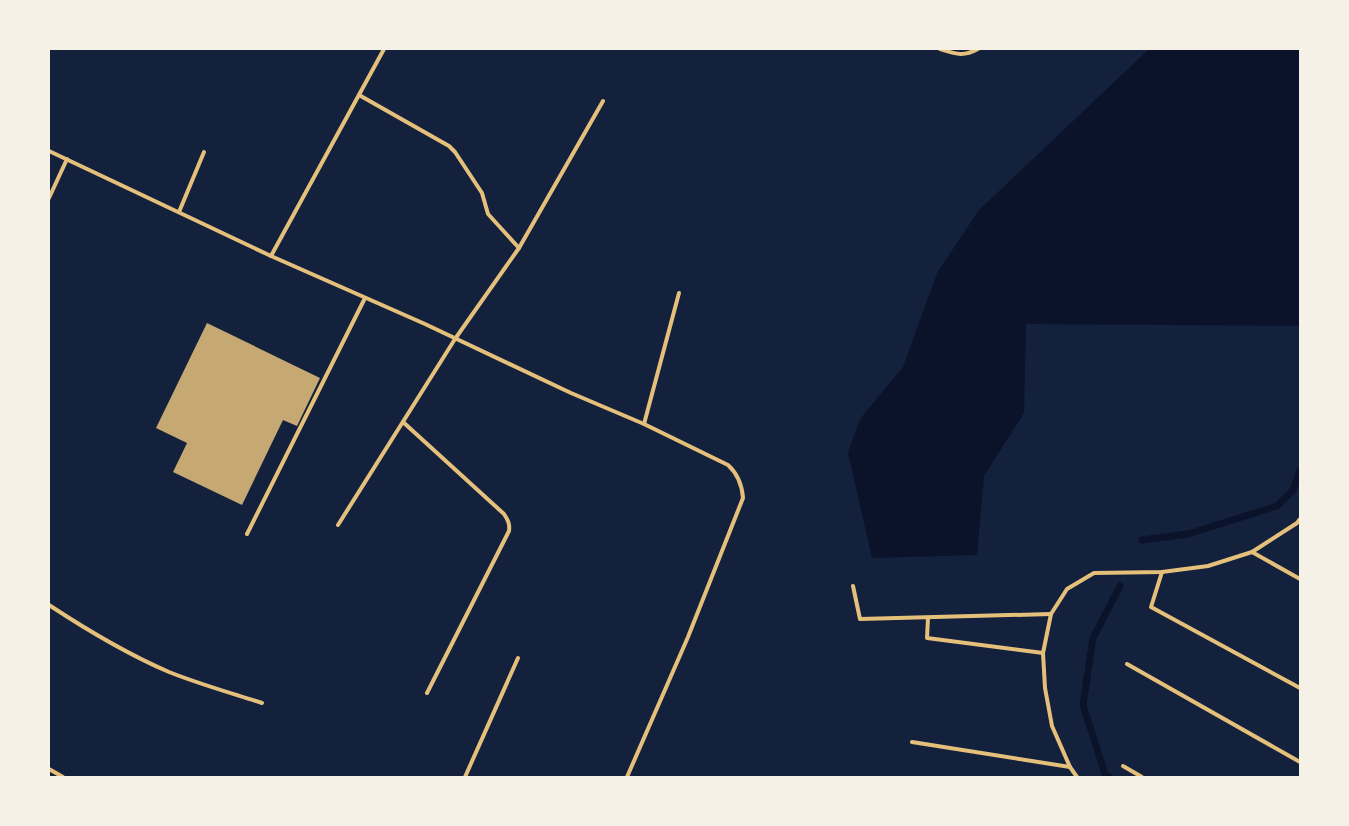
<svg xmlns="http://www.w3.org/2000/svg" width="1349" height="826" viewBox="0 0 1349 826" font-family="'PT Sans',sans-serif">
	<style>
		.water { fill: #0b132b }
		.lines { fill: none; stroke-linecap: round; stroke-linejoin: round }
		.stream { stroke: #0b132b; stroke-width: 7 }
		.building { fill: #c6a872 }
		.minor { stroke: #e5c07b; stroke-width: 4 }
	</style>
	<rect width="100%" height="100%" fill="#14213d"/>
	<polygon class="water" points="1149,49 1300,49 1300,326 1026,324 1024,413 984,476 977,555 872,558 848,453 860,419 903,367 937,273 979,210"/>
	<g class="lines">
		<g class="stream">
			<polyline points="1142,540 1188,534 1277,506 1293,490 1300,471"/>
			<polyline points="1109,777 1105,774 1083,705 1093,638 1120,586"/>
		</g>
	</g>
	<polygon class="building" points="207,323 320,378 297,426 283,420 242,505 173,472 187,443 156,428"/>
	<g class="lines">
		<g class="minor">
			<path d="M940,49C956,54 963,57 978,49"/>
			<polyline points="359,95 449,146 455,152 482,193 488,214 519,248"/>
			<path d="M49,151L271,256L425,324L571,393L644,424L728,465C738,474 742,485 743,498L688,637L627,777"/>
			<polyline points="49,198 67,159"/>
			<polyline points="179,212 204,152"/>
			<polyline points="271,256 384,49"/>
			<path d="M403,422L504,514C508,520 510,524 509,531L427,693"/>
			<polyline points="644,424 679,293"/>
			<polyline points="338,525 455,339 519,248 603,101"/>
			<polyline points="247,534 365,298"/>
			<polyline points="1252,552 1300,579"/>
			<polyline points="1162,572 1151,607 1300,688"/>
			<polyline points="853,586 860,619 1051,614"/>
			<path d="M49,605C87,630 127,654 169,672C199,684 231,693 262,703"/>
			<polyline points="928,618 927,638 1043,653"/>
			<polyline points="1127,664 1300,762"/>
			<polyline points="912,742 1070,767"/>
			<polyline points="1123,766 1142,777"/>
			<polyline points="49,769 63,777"/>
			<polyline points="465,777 518,658"/>
			<polyline points="1077,777 1070,767 1052,726 1045,688 1043,653 1051,614 1067,589 1094,573 1162,572 1208,566 1252,552 1297,523 1300,519"/>
		</g>
	</g>
	<rect width="1349" height="826" fill="none" stroke="#f6f1e7" stroke-width="100"/>
</svg>
